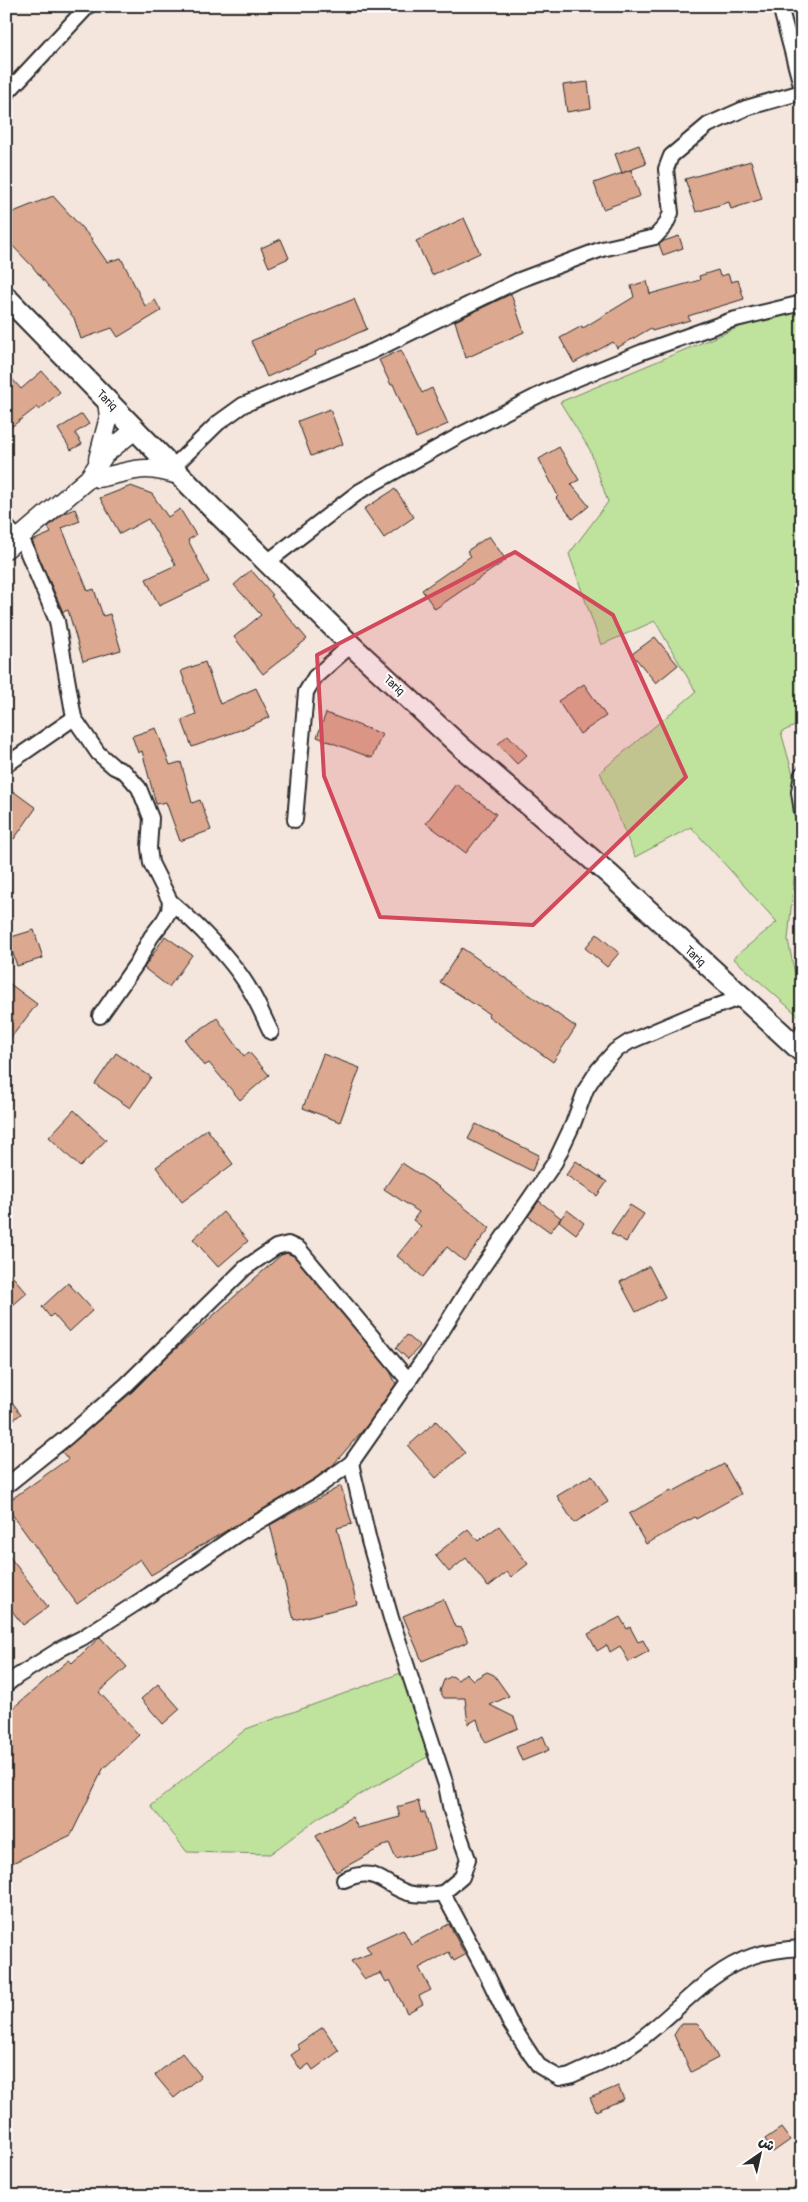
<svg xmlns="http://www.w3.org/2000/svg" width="808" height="2202" viewBox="0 0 808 2202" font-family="Pangolin,'Playpen Sans Arabic',sans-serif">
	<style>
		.green { fill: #bfe39d; stroke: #758764 }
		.building { fill: #dca88f; stroke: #2b2b2b }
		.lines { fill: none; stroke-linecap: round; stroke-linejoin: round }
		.service-casing { stroke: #2b2b2b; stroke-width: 11 }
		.minor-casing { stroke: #2b2b2b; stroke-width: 18 }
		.tertiary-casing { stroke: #2b2b2b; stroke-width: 21 }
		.secondary-casing { stroke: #2b2b2b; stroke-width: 24 }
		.service { stroke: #fff; stroke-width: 7 }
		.minor { stroke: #fff; stroke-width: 14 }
		.tertiary { stroke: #fff; stroke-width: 18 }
		.secondary { stroke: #fff; stroke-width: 20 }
		.marked { fill: #d1495b; fill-opacity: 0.2; stroke: #d1495b; stroke-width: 4; stroke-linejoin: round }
		.labels { text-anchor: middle; stroke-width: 4; stroke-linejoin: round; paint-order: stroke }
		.street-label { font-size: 12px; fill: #2b2b2b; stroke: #fff }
	</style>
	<rect width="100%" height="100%" fill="#f4e5dd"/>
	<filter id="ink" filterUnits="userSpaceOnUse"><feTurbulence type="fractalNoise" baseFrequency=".02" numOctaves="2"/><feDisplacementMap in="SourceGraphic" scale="10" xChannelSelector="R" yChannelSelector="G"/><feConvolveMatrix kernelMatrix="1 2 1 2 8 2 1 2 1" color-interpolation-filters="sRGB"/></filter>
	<g filter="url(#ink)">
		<g class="green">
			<polygon points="802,304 802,723 781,732 801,803 788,940 802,1009 802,1019 733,958 777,922 691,827 635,857 600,772 696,692 655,621 601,645 569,554 608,502 590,450 560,402 792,305"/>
			<polygon points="401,1673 429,1756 318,1818 270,1854 187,1852 151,1806 246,1729"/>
		</g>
		<g class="building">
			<polygon points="588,82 591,108 567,112 563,85"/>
			<polygon points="639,145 646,164 622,173 615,154"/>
			<polygon points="751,161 762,199 731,209 729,202 696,212 685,179"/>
			<polygon points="631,170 640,196 603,209 594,183"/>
			<polygon points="53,196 92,239 91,239 107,262 121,258 145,306 155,300 161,311 118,337 112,328 81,339 74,318 32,266 6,239 6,215"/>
			<polygon points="464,218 480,253 432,275 416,241"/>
			<polygon points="679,236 683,248 663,255 659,244 664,241"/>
			<polygon points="281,239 289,258 269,267 261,248"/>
			<polygon points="718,270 720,276 728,274 731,282 738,280 744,299 688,316 690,320 652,331 651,328 617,348 613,342 574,363 560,338 582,326 583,328 634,297 631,286 647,281 650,294 700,280 699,276"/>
			<polygon points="511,294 524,332 466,358 455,321"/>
			<polygon points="354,299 367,329 315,352 316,355 267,377 251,341"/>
			<polygon points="401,350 422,393 432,388 448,424 416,438 393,384 391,385 379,360"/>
			<polygon points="42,371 60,392 39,410 37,407 6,431 6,372 21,389"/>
			<polygon points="330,409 343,444 311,456 298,421"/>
			<polygon points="82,414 89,424 75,433 82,444 71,450 58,429"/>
			<polygon points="559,447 579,480 571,484 589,506 573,519 556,498 558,496 539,459"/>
			<polygon points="131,486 152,494 168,517 180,509 196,535 188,540 209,582 159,606 146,579 176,565 148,519 120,534 100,498"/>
			<polygon points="395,489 414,517 384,538 364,509"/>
			<polygon points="75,509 80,521 62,528 88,591 94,589 103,616 110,614 121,650 83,661 68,610 63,612 32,541 51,533 48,527 64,513"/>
			<polygon points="489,536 506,560 435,609 422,590 471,556 467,551"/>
			<polygon points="251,570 273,595 271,596 307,639 263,674 234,637 261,615 234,585"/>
			<polygon points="655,637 678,665 656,683 632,654"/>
			<polygon points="205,662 220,704 256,688 270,717 240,730 192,747 182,720 196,714 181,671"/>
			<polygon points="584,684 606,716 580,734 558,701"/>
			<polygon points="326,713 382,734 372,758 317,737"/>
			<polygon points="156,728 170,765 181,762 192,803 200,800 211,830 180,841 166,802 156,804 142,751 138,753 132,736"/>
			<polygon points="508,735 527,755 517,764 498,744"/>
			<polygon points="456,784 496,814 466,853 426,823"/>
			<polygon points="6,786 36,808 14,839 6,834"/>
			<polygon points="34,930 43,958 17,966 8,938"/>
			<polygon points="597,934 619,953 607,967 585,948"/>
			<polygon points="165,936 192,955 169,987 144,968"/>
			<polygon points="462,948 576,1027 553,1062 488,1016 489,1014 440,982"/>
			<polygon points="6,981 37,1004 6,1044"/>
			<polygon points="217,1018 244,1056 249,1052 269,1075 240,1100 209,1063 204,1066 185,1040"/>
			<polygon points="116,1053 151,1077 130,1108 95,1084"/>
			<polygon points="323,1054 360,1068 340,1122 303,1108"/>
			<polygon points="74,1110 106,1140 80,1167 49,1137"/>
			<polygon points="476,1124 539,1155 532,1171 468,1139"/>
			<polygon points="207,1129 233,1164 182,1202 156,1167"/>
			<polygon points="576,1161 607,1182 597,1196 566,1175"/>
			<polygon points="402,1163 439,1187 490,1228 464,1261 447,1247 423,1277 397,1256 421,1226 413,1220 419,1212 384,1189"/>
			<polygon points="539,1201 561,1218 550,1232 528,1216"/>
			<polygon points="630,1205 644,1214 626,1242 611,1233"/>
			<polygon points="567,1210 584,1223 576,1234 559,1221"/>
			<polygon points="223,1212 248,1241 218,1267 193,1239"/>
			<polygon points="287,1253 294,1256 390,1371 396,1384 369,1423 333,1465 314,1479 151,1575 140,1559 77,1604 6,1506 6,1503 68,1459 62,1452 132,1392 169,1355 281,1255"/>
			<polygon points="649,1266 665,1297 636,1312 620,1282"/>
			<polygon points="6,1269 27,1293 6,1311"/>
			<polygon points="68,1283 93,1310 69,1332 53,1314 50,1317 42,1307"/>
			<polygon points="407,1335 420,1346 408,1359 396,1348"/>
			<polygon points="6,1394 21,1414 6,1425"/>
			<polygon points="436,1421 465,1453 436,1478 408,1446"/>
			<polygon points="724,1464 741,1494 696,1519 695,1517 646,1544 629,1514 671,1490 672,1492"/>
			<polygon points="592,1475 608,1502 574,1523 557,1496"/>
			<polygon points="341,1486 352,1524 337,1528 357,1604 294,1620 270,1525"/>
			<polygon points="499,1526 528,1564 511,1577 507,1572 488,1587 466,1558 449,1572 435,1555 468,1529 478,1541"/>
			<polygon points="6,1552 48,1607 23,1625 6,1603"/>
			<polygon points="443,1599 455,1627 462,1628 468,1642 422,1661 403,1616"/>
			<polygon points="620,1617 627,1629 630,1627 638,1642 643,1640 649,1651 629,1662 620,1646 610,1652 607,1645 597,1651 588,1634"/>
			<polygon points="100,1637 127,1667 99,1692 139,1735 103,1769 71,1835 6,1866 6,1714 69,1660 72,1663"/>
			<polygon points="487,1672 494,1675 509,1696 490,1705 514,1717 518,1728 486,1742 482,1736 477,1719 468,1724 465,1698 444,1698 440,1691 444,1680 452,1676 458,1680 466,1673 473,1680"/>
			<polygon points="158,1684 180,1709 163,1724 141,1699"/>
			<polygon points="543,1736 549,1750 522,1761 516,1747"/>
			<polygon points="418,1801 421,1813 425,1812 435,1849 396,1859 389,1843 336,1872 316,1836 352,1817 358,1828 400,1817 397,1807"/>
			<polygon points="449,1924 465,1955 454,1961 449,1952 419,1968 431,1990 419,1996 423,2004 407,2013 390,1980 386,1982 381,1973 365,1979 351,1961 371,1953 366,1946 403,1929 411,1944"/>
			<polygon points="681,2024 697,2024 703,2030 718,2058 691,2072 674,2035"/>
			<polygon points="323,2027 339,2051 313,2070 309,2064 301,2070 291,2055 300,2049 297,2045"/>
			<polygon points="182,2053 201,2076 174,2098 155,2075"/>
			<polygon points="618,2086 624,2099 596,2111 590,2098"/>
			<polygon points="781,2128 790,2140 773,2152 765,2139"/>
		</g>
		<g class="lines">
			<defs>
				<polyline id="service" points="6,521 21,537"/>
				<g id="minor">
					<polyline points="780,6 802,89"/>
					<polyline points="6,94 88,6"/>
					<polyline points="173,467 218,423 243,405 371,352 517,281 602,249 655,237 665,226 671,213 666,169 671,156 708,125 746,108 802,92"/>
					<polyline points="266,563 360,491 462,434 549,390 642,352 732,320 802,303"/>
					<polyline points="74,718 98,753 114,767 125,772 139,788 151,818 149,848 151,863 170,901 169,911 164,920 151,937 137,963 100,1016"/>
					<polyline points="6,765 74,718 57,621 21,537"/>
					<polyline points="802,774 799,792 802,812"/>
					<polyline points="295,820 306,692 315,677 351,645"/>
					<path d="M170,901C196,923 233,960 250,990C258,1003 264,1018 271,1032"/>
					<polyline points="798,1049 802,1032"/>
					<path d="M351,1463L369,1541L391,1618L446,1785L451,1811L468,1859L462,1877L443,1893L486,1973L509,2021L531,2055L539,2066L549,2072L560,2078L570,2076C591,2066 614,2058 632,2045C673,2018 705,1972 753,1956C768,1951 785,1949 802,1948"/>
					<polyline points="6,1486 67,1437 126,1385 245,1268 276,1247 288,1244 299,1249 409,1381"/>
					<polyline points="6,1685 16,1677 62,1648 82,1638 149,1595 236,1535 319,1486 351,1463 430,1350 475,1278 555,1162 573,1124 586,1089 598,1070 615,1051 629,1042 697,1013 740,998"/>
					<path d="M344,1880C377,1865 380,1884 408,1893C420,1896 431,1895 443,1893"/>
				</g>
				<g id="tertiary">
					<polyline points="98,459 109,417 107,401"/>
					<path d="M98,478C136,471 141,463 181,476"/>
					<polyline points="6,549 89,478 105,454 136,429"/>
				</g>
				<polyline id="secondary" points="6,297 211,507 351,645 460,746 609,874 802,1052"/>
			</defs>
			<use href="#service" class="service-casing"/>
			<use href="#minor" class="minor-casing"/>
			<use href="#tertiary" class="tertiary-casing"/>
			<use href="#secondary" class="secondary-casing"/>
			<use href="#service" class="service"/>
			<use href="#minor" class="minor"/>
			<use href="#tertiary" class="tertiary"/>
			<use href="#secondary" class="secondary"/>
		</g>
	</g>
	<path class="marked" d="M515,552L613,615L686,777L533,925L380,917L324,776L317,655Z"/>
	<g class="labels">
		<g class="street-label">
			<text transform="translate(107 400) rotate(45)" y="4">Tariq</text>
			<text transform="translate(394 685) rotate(43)" y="4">Tariq</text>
			<text transform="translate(695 956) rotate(43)" y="4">Tariq</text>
		</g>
	</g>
	<rect width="808" height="2202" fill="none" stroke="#fff" stroke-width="25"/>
	<rect x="12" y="12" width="783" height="2177" fill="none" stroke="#2b2b2b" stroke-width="2" filter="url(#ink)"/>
	<g transform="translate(760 2154) rotate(34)" stroke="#ffffff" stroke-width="4" paint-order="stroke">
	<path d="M0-4L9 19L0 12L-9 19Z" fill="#2b2b2b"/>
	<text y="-8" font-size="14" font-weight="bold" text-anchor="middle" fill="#2b2b2b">ش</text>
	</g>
</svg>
